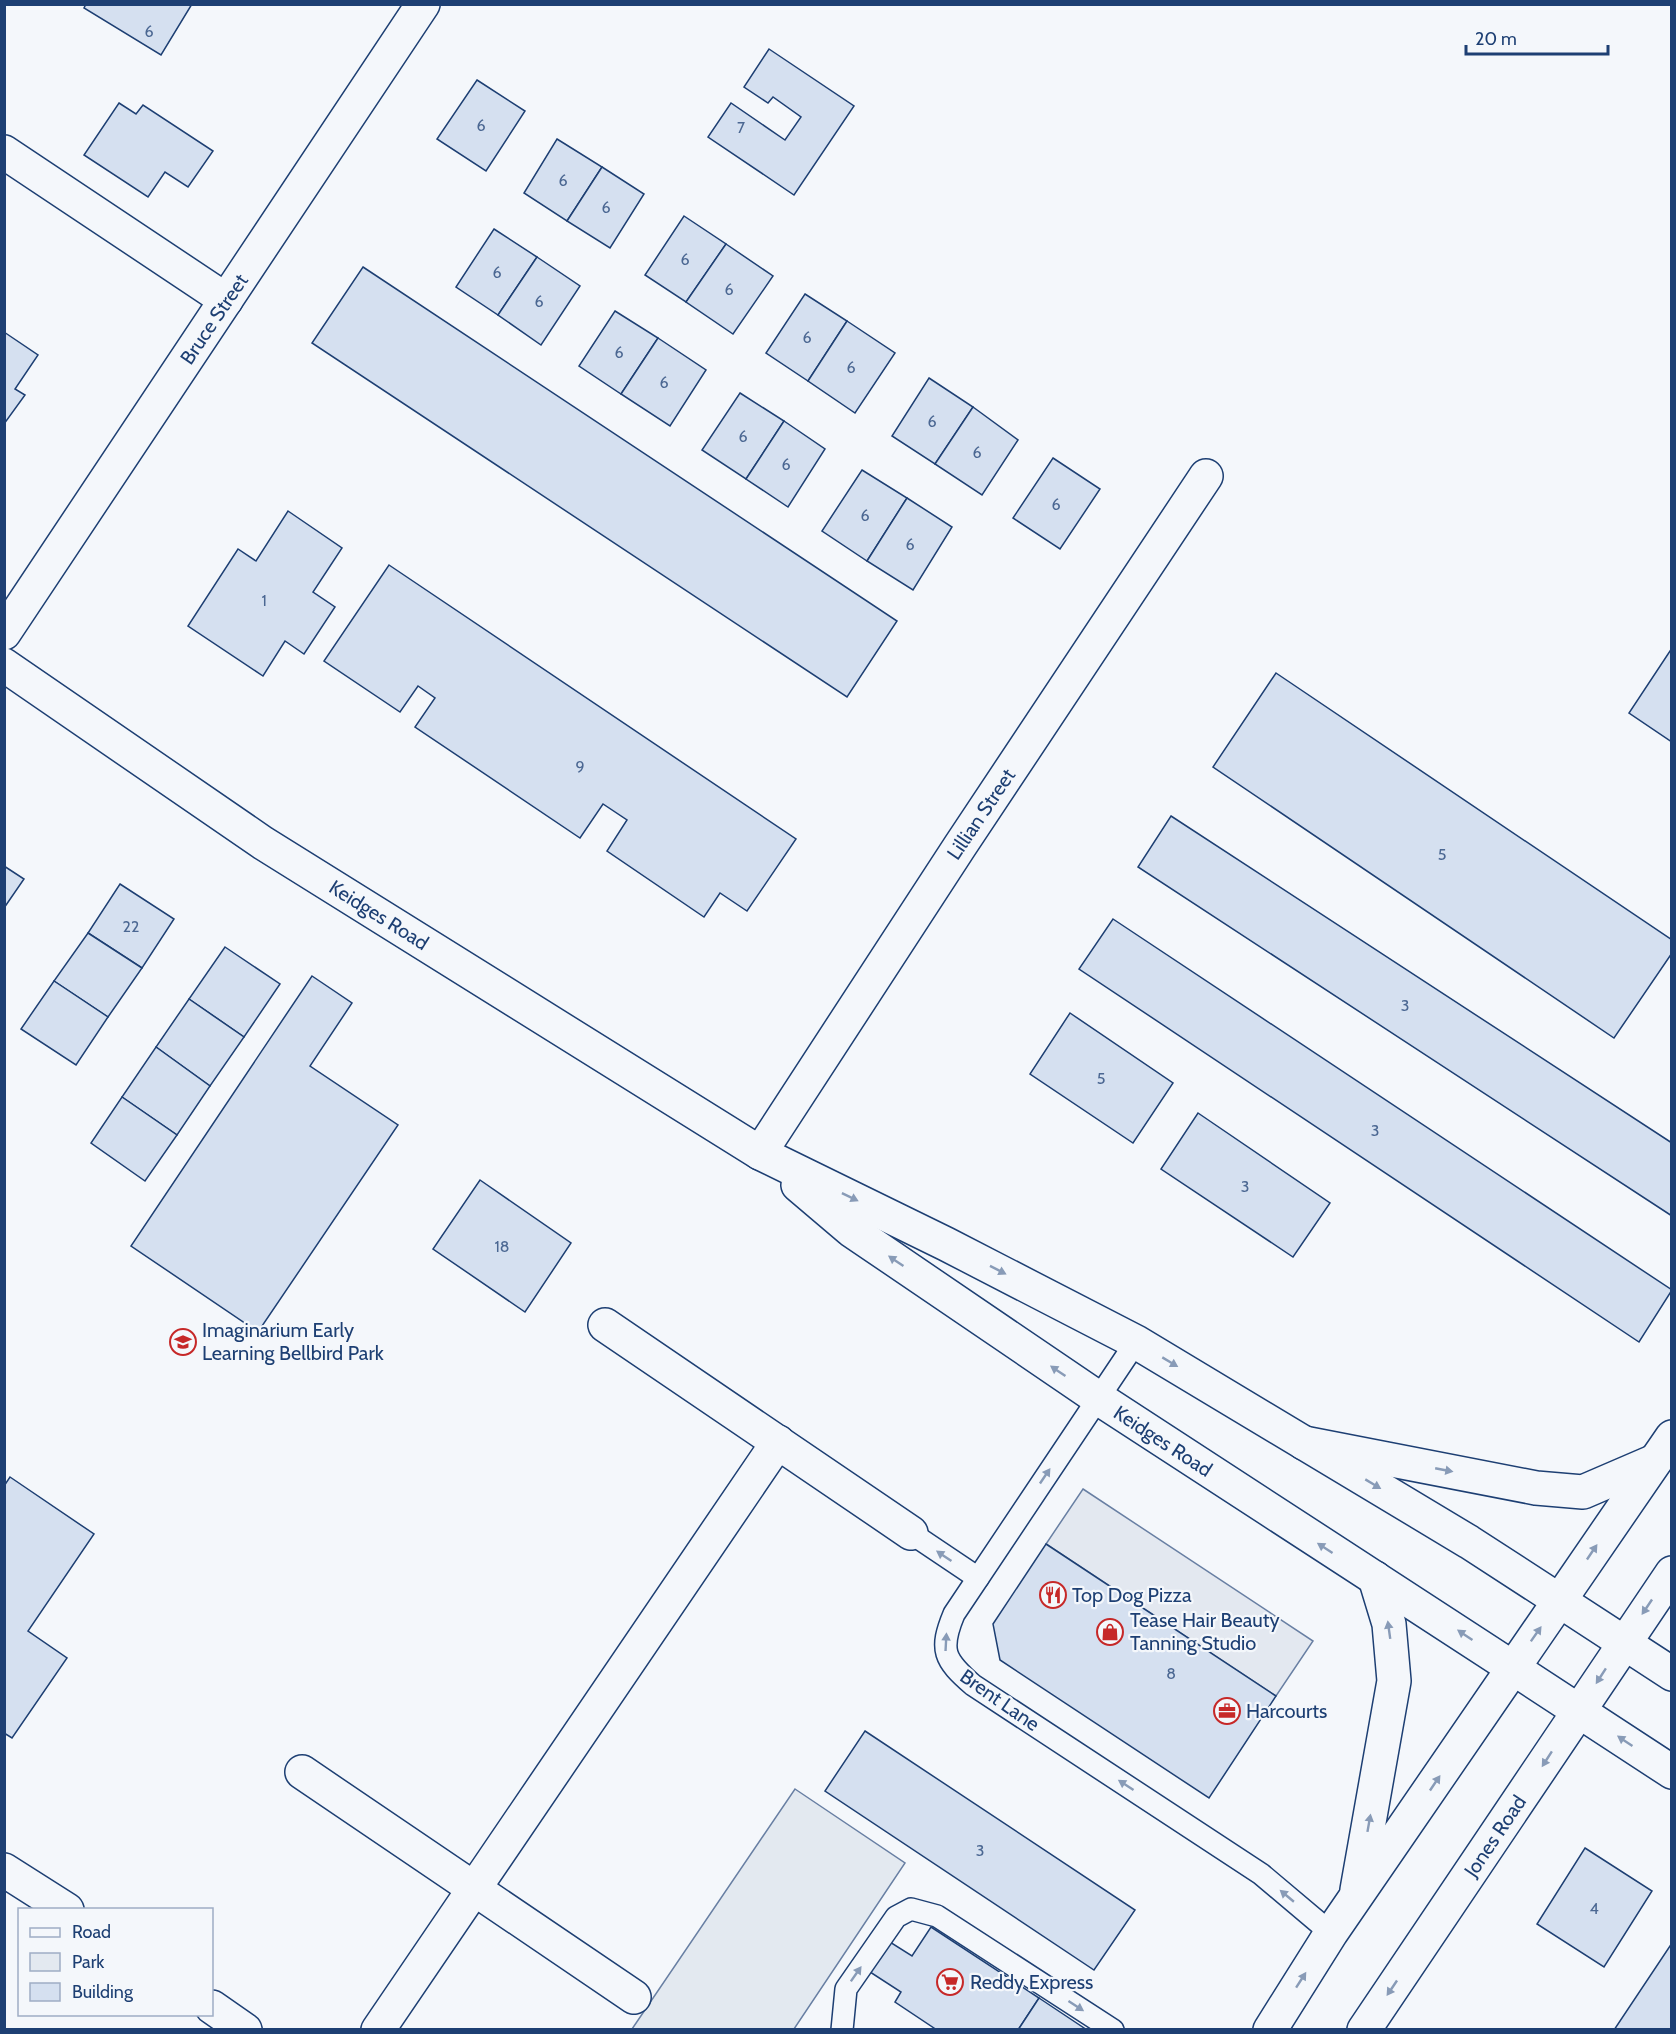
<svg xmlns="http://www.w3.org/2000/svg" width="1676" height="2034" viewBox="0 0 1676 2034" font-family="Cabin,sans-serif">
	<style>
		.green { fill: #e3e9f0; stroke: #687fa3; stroke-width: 1.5 }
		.parking { fill: #e3e8f0; stroke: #687fa3; stroke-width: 1.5 }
		.building { fill: #d5e0f0; stroke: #1d3f73; stroke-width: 1.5 }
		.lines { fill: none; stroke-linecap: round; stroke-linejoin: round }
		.service-casing { stroke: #1d3f73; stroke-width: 24 }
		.minor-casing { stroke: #1d3f73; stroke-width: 36 }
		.tertiary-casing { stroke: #1d3f73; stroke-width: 36 }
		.primary-casing { stroke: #1d3f73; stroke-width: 36 }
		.service { stroke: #f4f7fb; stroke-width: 21 }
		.minor { stroke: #f4f7fb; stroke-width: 33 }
		.tertiary { stroke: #f4f7fb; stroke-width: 33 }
		.primary { stroke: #f4f7fb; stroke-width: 33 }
		.oneway { fill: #889bb7 }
		.labels { text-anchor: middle; stroke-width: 4.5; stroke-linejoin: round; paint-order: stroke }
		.number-label { font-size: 16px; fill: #4b6792 }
		.street-label { font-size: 20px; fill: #1d3f73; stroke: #f4f7fb }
		.poi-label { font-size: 20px; fill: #1d3f73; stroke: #f4f7fb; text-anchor: start }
	</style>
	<rect width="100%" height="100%" fill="#f4f7fb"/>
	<polygon class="green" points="795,1789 905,1863 794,2029 632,2029"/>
	<polygon class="parking" points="1083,1489 1313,1641 1276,1696 1046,1544"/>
	<g class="building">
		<polygon points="86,4 192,4 161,55 84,8"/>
		<polygon points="769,49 854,106 794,195 708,137 731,103 785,140 801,117 773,97 768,103 744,87"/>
		<polygon points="477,80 525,111 486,171 437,139"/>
		<polygon points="119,103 136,114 143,105 213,151 188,187 165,172 148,197 84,155"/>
		<polygon points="557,139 602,167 567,221 524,193"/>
		<polygon points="602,167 644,194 610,248 567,221"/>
		<polygon points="684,216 726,244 686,302 645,275"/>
		<polygon points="494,229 537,257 498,315 456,287"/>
		<polygon points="726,244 773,276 733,334 686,302"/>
		<polygon points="537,257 580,286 541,345 498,315"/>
		<polygon points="363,267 897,621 847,697 312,343"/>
		<polygon points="805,294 847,321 808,381 766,353"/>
		<polygon points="615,311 658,338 621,394 579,366"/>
		<polygon points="847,321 895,353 855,413 808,381"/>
		<polygon points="4,332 38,355 15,389 25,395 4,424"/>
		<polygon points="658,338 706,370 670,426 621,394"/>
		<polygon points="929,378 973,407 935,464 892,436"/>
		<polygon points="740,393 784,421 746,479 702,450"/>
		<polygon points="973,407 1018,440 982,495 935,464"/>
		<polygon points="784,421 825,449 788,507 746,479"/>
		<polygon points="1053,458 1100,489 1060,549 1013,518"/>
		<polygon points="862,470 907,498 867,561 822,531"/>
		<polygon points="907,498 952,527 913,590 867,561"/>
		<polygon points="288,511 342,548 313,592 335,607 304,654 285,641 263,676 188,626 238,549 256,561"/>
		<polygon points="389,565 796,839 747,911 720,893 704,917 607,851 627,820 603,804 580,838 415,727 435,698 418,686 400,712 324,661"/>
		<polygon points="1672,648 1672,742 1629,713"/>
		<polygon points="1276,673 1672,940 1672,953 1614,1038 1213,767"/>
		<polygon points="1171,816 1672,1143 1672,1216 1138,867"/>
		<polygon points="4,866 24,879 4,908"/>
		<polygon points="120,884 174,919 142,968 88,933"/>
		<polygon points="1113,919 1672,1290 1639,1342 1079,969"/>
		<polygon points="88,933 142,968 108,1017 54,981"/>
		<polygon points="225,947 280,984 244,1037 189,999"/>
		<polygon points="312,976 352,1003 310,1066 398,1125 258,1332 131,1246"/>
		<polygon points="54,981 108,1017 76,1065 21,1029"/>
		<polygon points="189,999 244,1037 210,1086 156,1047"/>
		<polygon points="1070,1013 1173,1083 1133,1143 1030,1074"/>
		<polygon points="156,1047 210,1086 177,1135 122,1097"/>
		<polygon points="122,1097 177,1135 145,1181 91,1143"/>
		<polygon points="1198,1113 1330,1203 1293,1257 1161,1169"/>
		<polygon points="480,1180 571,1243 525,1312 433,1249"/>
		<polygon points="10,1477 94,1534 28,1631 67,1658 12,1738 4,1733 4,1486"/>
		<polygon points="1046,1544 1276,1696 1209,1798 1000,1660 993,1624"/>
		<polygon points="865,1731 1135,1910 1094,1970 825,1791"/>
		<polygon points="1585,1848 1652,1891 1604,1967 1537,1924"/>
		<polygon points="931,1927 1039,1998 1018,2030 937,2030 895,2002 901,1992 870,1972 890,1942 912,1956"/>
		<polygon points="1672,1943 1672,2030 1614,2030"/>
		<polygon points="1039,1998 1087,2030 1018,2030"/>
	</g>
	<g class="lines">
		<defs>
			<g id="service">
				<path d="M1136,1342L954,1614C939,1650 944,1660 973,1685L1261,1874L1331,1933"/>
				<polyline points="911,1533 978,1578"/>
				<polyline points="842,2030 846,1989 896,1917 911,1909 937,1916 1113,2030"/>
			</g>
			<g id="minor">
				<polyline points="4,152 226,300"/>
				<polyline points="4,633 423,4"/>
				<polyline points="760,1153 960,846 1206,476"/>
				<polyline points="605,1325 911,1533"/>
				<polyline points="302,1772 634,1997"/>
				<polyline points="4,1870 67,1910"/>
				<polyline points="212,2007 245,2030"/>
				<polyline points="378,2030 778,1442"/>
			</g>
			<g id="tertiary">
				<polyline points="4,665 263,843 760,1153 946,1244 1136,1342 1469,1542 1560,1601"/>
				<polyline points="798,1185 851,1230 1098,1398 1513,1668"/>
			</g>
			<g id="primary">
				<polyline points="1304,1443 1536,1488 1583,1492 1655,1461"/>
				<polyline points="1560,1601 1672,1674"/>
				<polyline points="1513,1668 1672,1772"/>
				<polyline points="1357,1890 1394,1681 1389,1624 1375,1578"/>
				<polyline points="1270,2030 1331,1933 1672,1437"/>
				<polyline points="1364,2030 1672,1573"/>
			</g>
		</defs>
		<use href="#service" class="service-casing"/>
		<use href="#minor" class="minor-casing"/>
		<use href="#tertiary" class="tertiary-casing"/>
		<use href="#primary" class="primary-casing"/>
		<use href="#service" class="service"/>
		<use href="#minor" class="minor"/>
		<use href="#tertiary" class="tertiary"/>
		<use href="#primary" class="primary"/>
	</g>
	<defs><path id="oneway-solid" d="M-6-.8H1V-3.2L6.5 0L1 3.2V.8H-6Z" transform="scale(1.5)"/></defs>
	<g class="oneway">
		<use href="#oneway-solid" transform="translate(850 1197) rotate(26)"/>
		<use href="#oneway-solid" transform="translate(896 1261) rotate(-146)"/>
		<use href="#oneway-solid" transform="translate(998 1270) rotate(27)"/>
		<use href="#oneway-solid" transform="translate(1170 1362) rotate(31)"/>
		<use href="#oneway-solid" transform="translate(1058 1371) rotate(-146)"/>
		<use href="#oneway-solid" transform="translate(1444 1470) rotate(11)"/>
		<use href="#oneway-solid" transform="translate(1045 1476) rotate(-56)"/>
		<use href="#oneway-solid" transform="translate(1373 1484) rotate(31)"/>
		<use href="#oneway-solid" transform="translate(1325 1548) rotate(-147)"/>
		<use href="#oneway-solid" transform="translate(1592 1552) rotate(-56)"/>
		<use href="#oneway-solid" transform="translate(944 1556) rotate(-146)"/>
		<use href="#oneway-solid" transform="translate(1647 1607) rotate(124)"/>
		<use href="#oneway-solid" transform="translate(1389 1630) rotate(-98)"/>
		<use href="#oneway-solid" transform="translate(1536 1634) rotate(-55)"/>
		<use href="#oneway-solid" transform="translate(1465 1635) rotate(-146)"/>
		<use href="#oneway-solid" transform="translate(946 1642) rotate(-87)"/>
		<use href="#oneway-solid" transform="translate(1601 1676) rotate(123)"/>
		<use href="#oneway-solid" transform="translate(1625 1741) rotate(-146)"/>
		<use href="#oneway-solid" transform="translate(1547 1759) rotate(123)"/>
		<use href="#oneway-solid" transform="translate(1435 1783) rotate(-56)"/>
		<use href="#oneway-solid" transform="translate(1126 1785) rotate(-147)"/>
		<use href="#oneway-solid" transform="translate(1369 1823) rotate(-80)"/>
		<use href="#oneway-solid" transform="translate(1287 1896) rotate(-140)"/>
		<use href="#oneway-solid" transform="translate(856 1974) rotate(-55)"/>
		<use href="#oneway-solid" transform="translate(1301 1980) rotate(-57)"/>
		<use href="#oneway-solid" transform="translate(1392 1988) rotate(124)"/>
		<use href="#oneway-solid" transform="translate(1076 2006) rotate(33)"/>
	</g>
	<defs>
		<symbol id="school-ring" viewBox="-11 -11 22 22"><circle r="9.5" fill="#f4f7fb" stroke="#c62828" stroke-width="1.5"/><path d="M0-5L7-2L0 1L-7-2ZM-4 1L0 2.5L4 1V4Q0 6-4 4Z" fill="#c62828"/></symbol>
		<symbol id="restaurant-ring" viewBox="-11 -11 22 22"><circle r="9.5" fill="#f4f7fb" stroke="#c62828" stroke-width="1.5"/><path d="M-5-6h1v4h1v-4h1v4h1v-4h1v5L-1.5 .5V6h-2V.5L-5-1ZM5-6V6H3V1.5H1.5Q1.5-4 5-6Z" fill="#c62828"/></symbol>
		<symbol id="shop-ring" viewBox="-11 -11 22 22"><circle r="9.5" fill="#f4f7fb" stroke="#c62828" stroke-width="1.5"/><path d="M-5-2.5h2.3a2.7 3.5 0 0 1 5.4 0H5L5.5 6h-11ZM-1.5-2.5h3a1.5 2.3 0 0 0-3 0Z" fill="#c62828"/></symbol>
		<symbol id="office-ring" viewBox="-11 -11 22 22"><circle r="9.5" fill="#f4f7fb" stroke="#c62828" stroke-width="1.5"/><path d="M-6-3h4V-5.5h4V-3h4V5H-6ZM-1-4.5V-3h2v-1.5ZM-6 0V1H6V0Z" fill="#c62828"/></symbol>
		<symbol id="supermarket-ring" viewBox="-11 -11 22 22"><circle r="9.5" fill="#f4f7fb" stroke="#c62828" stroke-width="1.5"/><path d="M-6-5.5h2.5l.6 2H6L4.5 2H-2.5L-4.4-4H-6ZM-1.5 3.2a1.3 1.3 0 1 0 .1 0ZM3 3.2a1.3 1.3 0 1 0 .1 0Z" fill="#c62828"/></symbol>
	</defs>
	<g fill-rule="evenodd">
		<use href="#school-ring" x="168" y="1327" width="30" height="30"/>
		<use href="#restaurant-ring" x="1038" y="1580" width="30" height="30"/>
		<use href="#shop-ring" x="1095" y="1617" width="30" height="30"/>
		<use href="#office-ring" x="1212" y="1696" width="30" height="30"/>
		<use href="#supermarket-ring" x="935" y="1967" width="30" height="30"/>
	</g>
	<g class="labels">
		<g class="number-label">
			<text x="149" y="37">6</text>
			<text x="481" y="131">6</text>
			<text x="741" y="133">7</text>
			<text x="563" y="186">6</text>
			<text x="606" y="213">6</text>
			<text x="685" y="265">6</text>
			<text x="497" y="278">6</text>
			<text x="729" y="295">6</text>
			<text x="539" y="307">6</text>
			<text x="807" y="343">6</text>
			<text x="619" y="358">6</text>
			<text x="851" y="373">6</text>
			<text x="664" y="388">6</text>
			<text x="932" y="427">6</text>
			<text x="743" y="442">6</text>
			<text x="977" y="458">6</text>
			<text x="786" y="470">6</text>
			<text x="1056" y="510">6</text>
			<text x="865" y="521">6</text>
			<text x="910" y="550">6</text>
			<text x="264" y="606">1</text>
			<text x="580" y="772">9</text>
			<text x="1442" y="860">5</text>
			<text x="131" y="932">22</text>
			<text x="1405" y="1011">3</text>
			<text x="1101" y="1084">5</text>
			<text x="1375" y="1136">3</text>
			<text x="1245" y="1192">3</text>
			<text x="502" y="1252">18</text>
			<text x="1171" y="1679">8</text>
			<text x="980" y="1856">3</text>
			<text x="1594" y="1914">4</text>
		</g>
		<g class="street-label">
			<text transform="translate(214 319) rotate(-56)" y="7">Bruce Street</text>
			<text transform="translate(981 814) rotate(-56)" y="7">Lillian Street</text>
			<text transform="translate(379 915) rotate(32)" y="7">Keidges Road</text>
			<text transform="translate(1163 1441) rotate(33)" y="7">Keidges Road</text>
			<text transform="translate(1000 1700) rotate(35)" y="7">Brent Lane</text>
			<text transform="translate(1495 1836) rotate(-56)" y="7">Jones Road</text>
		</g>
		<g class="poi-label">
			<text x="202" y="1337">Imaginarium Early<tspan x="202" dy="23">Learning Bellbird Park</tspan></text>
			<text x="1072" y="1602">Top Dog Pizza</text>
			<text x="1130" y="1627">Tease Hair Beauty<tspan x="1130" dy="23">Tanning Studio</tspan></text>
			<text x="1246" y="1718">Harcourts</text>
			<text x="970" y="1989">Reddy Express</text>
		</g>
	</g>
	<rect width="1676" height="2034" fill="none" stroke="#1d3f73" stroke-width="12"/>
	<rect x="18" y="1908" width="195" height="108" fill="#f4f7fb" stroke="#9eadc5" stroke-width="1.5"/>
	<rect x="30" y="1928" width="30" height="9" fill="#f4f7fb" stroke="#9eadc5" stroke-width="1.5"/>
	<text x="72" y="1938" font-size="18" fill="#1d3f73">Road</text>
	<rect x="30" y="1953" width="30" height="18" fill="#e3e9f0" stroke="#9eadc5" stroke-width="1.5"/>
	<text x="72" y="1968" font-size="18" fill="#1d3f73">Park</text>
	<rect x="30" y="1983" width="30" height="18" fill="#d5e0f0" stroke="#9eadc5" stroke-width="1.5"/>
	<text x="72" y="1998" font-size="18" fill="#1d3f73">Building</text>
	<path d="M1466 45v9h142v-9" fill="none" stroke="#1d3f73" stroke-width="3"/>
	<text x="1475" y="45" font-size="18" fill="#1d3f73" stroke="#f4f7fb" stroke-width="4.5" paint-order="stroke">20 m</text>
</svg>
